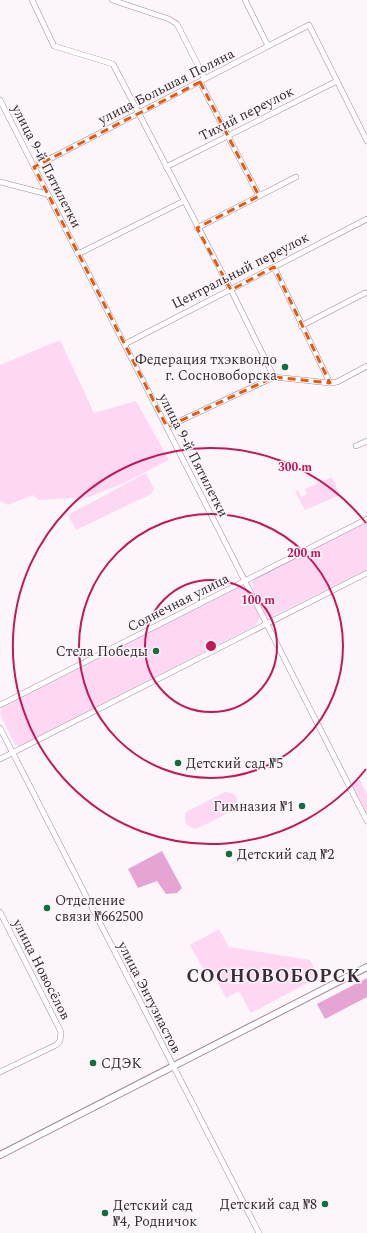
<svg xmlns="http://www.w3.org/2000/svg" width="367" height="1233" viewBox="0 0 367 1233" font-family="Spectral,serif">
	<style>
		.green { fill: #fed7f3 }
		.forest { fill: #e6a4d5 }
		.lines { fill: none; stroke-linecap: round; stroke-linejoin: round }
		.minor-casing { stroke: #a5879d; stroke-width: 6 }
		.major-casing { stroke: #a5879d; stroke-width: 8 }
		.minor { stroke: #fff; stroke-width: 5 }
		.major { stroke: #fff; stroke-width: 6 }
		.marked { fill: none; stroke: #e8590c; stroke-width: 3; stroke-dasharray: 8 5; stroke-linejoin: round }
		.ring { fill: none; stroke: #c2185b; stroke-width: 2 }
		.poi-dot { fill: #126d40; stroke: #fcf6fa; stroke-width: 1.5 }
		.labels { text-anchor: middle; stroke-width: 3; stroke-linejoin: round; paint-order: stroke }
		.street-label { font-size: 14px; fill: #372b34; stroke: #fcf6fa }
		.poi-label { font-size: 14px; fill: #372b34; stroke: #fcf6fa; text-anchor: start }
		.district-label { font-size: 18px; font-weight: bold; letter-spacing: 1px; fill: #372b34; stroke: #fcf6fa }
		.centre { fill: #c2185b; stroke: #fcf6fa; stroke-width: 2 }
		.ring-label { font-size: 12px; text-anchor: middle; font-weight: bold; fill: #c2185b; stroke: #fcf6fa; stroke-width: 3; stroke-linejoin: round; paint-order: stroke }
	</style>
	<rect width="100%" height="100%" fill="#fcf6fa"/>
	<g class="green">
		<polygon points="60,340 94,413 136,401 169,460 126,482 89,497 39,500 33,495 8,505 0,501 0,365"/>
		<polygon points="146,473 154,489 151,494 76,530 68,515"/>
		<polygon points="332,477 340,495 305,510 295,491 298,490 301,497 307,494 305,489"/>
		<polygon points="367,522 367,569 272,617 265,615 253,588 253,580"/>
		<polygon points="241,586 246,588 260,617 256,625 21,746 15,745 0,714 2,708"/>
		<polygon points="359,779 367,794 367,814 351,783"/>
		<path d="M225,792C230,792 235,793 237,799C240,811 205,824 196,829C186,827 183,821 186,812Z"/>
		<polygon points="219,929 229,947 310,960 319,977 251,1013 239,991 226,998 212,972 206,974 190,945"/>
	</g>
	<g class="forest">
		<polygon points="162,851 182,888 177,893 166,894 157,881 138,888 128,869"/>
		<polygon points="367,978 367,997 325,1019 317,1004"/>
	</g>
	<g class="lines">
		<defs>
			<g id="minor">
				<polyline points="32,0 54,46 113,64 231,290 274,377"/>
				<polyline points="112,0 169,19 177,24 205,79"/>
				<polyline points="245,0 268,46"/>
				<polyline points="200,82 259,196"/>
				<polyline points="0,100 367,821"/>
				<polyline points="34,167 309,25 367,141"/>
				<polyline points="166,167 337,81"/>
				<polyline points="0,182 47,194"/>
				<polyline points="197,228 296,177"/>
				<polyline points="78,254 184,201"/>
				<polyline points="274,267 330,383"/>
				<polyline points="301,326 365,293"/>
				<polyline points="125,344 367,219"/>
				<polyline points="167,427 274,377 330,383 337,382 367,366"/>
				<polyline points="356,446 367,441"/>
				<polyline points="0,705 367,519"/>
				<polyline points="0,728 259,1233"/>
				<polyline points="0,759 367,573"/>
				<polyline points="0,912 61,1032 60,1041 56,1045 0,1072"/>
			</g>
			<polyline id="major" points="0,1155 367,967"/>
		</defs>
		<use href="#minor" class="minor-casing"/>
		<use href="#major" class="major-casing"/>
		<use href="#minor" class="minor"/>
		<use href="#major" class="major"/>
	</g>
	<path class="marked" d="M200,82L259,196L197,228L231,290L274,267L330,383L274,377L167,427L34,167Z"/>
	<g class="ring">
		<circle cx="211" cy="646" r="66"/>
		<circle cx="211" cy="646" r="132"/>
		<path d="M366 769A198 198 0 1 1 366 523"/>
	</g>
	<g class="poi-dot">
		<circle cx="285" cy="367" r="4"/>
		<circle cx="156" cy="651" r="4"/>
		<circle cx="178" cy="763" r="4"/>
		<circle cx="302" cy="806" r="4"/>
		<circle cx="229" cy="854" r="4"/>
		<circle cx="47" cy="908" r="4"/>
		<circle cx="93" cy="1063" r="4"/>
		<circle cx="325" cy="1204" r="4"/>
		<circle cx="105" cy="1213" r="4"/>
	</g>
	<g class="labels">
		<g class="street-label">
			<text transform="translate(166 86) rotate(-27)" y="5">улица Большая Поляна</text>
			<text transform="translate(246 113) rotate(-27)" y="5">Тихий переулок</text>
			<text transform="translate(47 166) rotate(63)" y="5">улица 9-й Пятилетки</text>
			<text transform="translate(240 270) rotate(-27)" y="5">Центральный переулок</text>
			<text transform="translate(194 455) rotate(63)" y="5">улица 9-й Пятилетки</text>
			<text transform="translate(178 602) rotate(-27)" y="5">Солнечная улица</text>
			<text transform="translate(42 969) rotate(63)" y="5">улица Новосёлов</text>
			<text transform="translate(150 997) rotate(63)" y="5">улица Энтузиастов</text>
		</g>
		<g class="poi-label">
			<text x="277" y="364" text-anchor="end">Федерация тхэквондо<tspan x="277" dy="16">г. Сосновоборска</tspan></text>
			<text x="148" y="656" text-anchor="end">Стела Победы</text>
			<text x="186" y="768">Детский сад №5</text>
			<text x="294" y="811" text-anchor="end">Гимназия №1</text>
			<text x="237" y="859">Детский сад №2</text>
			<text x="55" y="905">Отделение<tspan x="55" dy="16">связи №662500</tspan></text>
			<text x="101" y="1068">СДЭК</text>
			<text x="317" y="1209" text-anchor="end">Детский сад №8</text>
			<text x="113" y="1210">Детский сад<tspan x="113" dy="16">№4, Родничок</tspan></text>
		</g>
		<g class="district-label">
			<text x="274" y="982">СОСНОВОБОРСК</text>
		</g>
	</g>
	<circle cx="211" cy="646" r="6" class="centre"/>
	<g class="ring-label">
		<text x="295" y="471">300 m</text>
		<text x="304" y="557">200 m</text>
		<text x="258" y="604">100 m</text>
	</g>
</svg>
